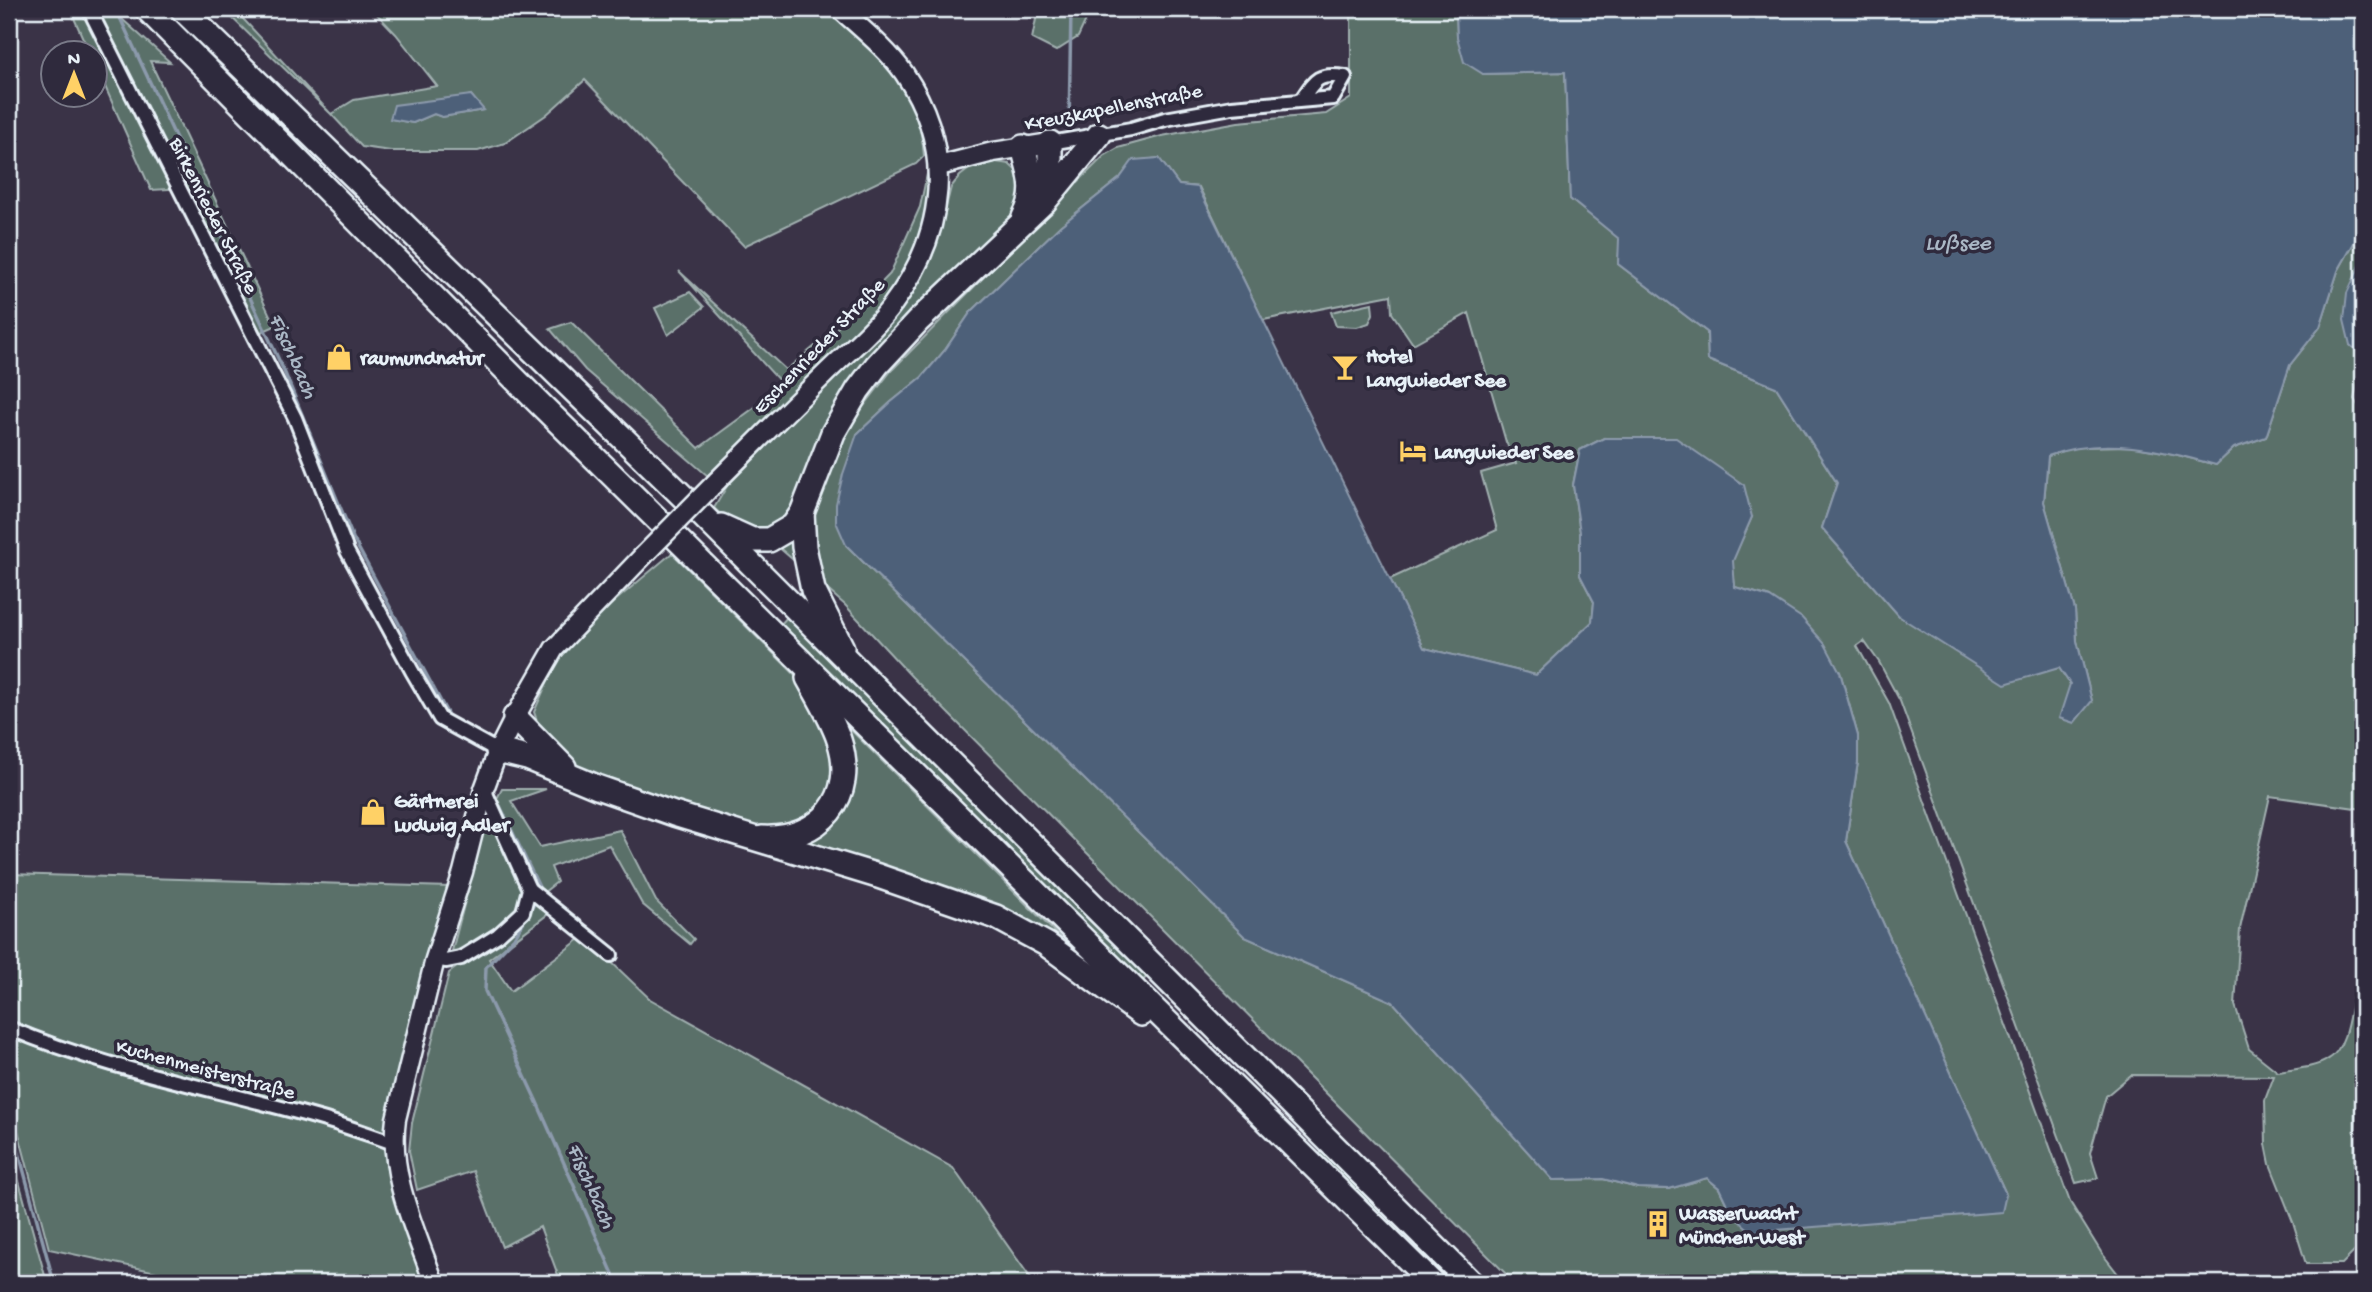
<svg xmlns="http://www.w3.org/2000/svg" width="2372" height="1292" viewBox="0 0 2372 1292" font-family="'Gochi Hand',sans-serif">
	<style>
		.green { fill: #5a6f69; stroke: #a1b0b0; stroke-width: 2; fill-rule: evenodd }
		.water { fill: #4e6079; stroke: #8c9aac; stroke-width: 2 }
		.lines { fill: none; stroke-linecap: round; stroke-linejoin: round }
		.stream { stroke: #8c9aac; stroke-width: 3.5 }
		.street-casing { stroke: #e8f1f8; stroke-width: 18 }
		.secondary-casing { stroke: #e8f1f8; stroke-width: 23 }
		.highway-casing { stroke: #e8f1f8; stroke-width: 28 }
		.street { stroke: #2f2a3d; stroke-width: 12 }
		.secondary { stroke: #2f2a3d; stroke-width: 18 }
		.highway { stroke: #2f2a3d; stroke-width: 23 }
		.secondary-bridge-casing { stroke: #e8f1f8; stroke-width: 23; stroke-linecap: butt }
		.secondary-bridge { stroke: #2f2a3d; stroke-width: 18 }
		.labels { text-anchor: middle; stroke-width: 7; stroke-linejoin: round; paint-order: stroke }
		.street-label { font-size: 21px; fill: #e8f1f8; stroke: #2f2a3d }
		.poi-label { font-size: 21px; font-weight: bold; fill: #e8f1f8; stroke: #2f2a3d; text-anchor: start }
		.water-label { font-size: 23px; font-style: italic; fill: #aab7c5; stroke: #2f2a3d }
	</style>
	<rect width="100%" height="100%" fill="#3a3347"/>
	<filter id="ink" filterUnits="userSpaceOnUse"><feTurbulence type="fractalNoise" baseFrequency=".0143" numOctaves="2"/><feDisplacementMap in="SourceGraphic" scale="14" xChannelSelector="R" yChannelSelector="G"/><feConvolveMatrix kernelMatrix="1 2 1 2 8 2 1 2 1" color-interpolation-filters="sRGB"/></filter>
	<g filter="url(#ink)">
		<g class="green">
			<polygon points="70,9 112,10 170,62 150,61 275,326 259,333 187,188 151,190 95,64 94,52 89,52"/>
			<path d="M223,9H234L331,114L354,100L437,86L396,34L372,9H828C876,53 919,86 924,156L916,164L744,246L585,80L546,115L505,143L478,151H391L362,147L331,114ZM471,95L483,110L442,117L434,114L413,123L391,119Z"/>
			<polygon points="1038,9 1091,9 1078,37 1056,51 1032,39"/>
			<path d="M1351,9H1456L1457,37L1483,74L1565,72L1570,199L1620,239L1618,264L1707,332L1708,360L1776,387L1837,483L1822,528L1900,617L2059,667L2070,684L2092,701L2077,641L2075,610L2044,502L2048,456L2075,447L2131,446L2174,454L2216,465L2234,448L2266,437L2290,365L2320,327L2338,271L2355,241L2363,209V259L2350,345L2363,356V367H2361L2354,399L2363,414V809L2270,796L2240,929L2235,1005L2249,1049L2278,1072C2293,1069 2314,1068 2327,1060C2354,1046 2349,985 2363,958V1005L2359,1010L2354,1171L2363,1243L2342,1264H2306L2293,1222L2270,1164L2266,1144L2265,1100L2274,1076L2131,1075L2106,1096L2090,1153L2098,1178L2076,1183L1900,701L1879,662L1864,641L1857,646L1889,703L2070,1202L2101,1252L2125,1283H1515L912,677L845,605L761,532L731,524L714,508L739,466L900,306L924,272L940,231L951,187L960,176L969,169L990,161L1009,164L1022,176L1027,202L903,330L854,419L891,371L1048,212L1070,177L1078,182L1104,156L1118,148L1162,136L1238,122L1326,114L1351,98ZM1159,158L1179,185L1199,187L1263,320L1391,295L1392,313L1413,344L1469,313L1506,442L1516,463L1481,473L1497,530L1390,579L1424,648L1536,675L1592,622L1594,602L1580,575V532L1573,485L1580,450L1604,438L1752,517L1732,561L1735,587L1770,597L1840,672L1858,736V762L1846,841L2006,1194L1732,1215L1719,1188L1707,1178L1669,1189L1638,1188L1603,1179L1553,1180L1393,1002L1245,937L846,545L857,434L890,403L922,377L945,350L970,313L1060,226L1120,178L1133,161Z"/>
			<polygon points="927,174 932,183 924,239 888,303 709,477 585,370 550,329 571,322 699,448 784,386 679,271 786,370 838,327 890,274 920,207"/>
			<polygon points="690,292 704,307 668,335 655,308"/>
			<polygon points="1372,303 1373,314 1369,323 1357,327 1336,326 1331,312"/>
			<polygon points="672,553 1088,965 1013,920 612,788 581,770 541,732 534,712 557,660 583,628"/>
			<polygon points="790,614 1151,973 1140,983 779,626"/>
			<polygon points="502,789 546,789 511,801 540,847 620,830 656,901 694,939 690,944 642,904 609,845 551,867 557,882 543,893 556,908 489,959 511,991 584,936 650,999 953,1168 1034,1283 561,1283 540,1227 502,1247 473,1171 417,1190 409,1151 412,1123 449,973 499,935 524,913 532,886 494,804"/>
			<path d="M488,813L524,890C521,897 518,904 514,911C506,922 466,951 452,951Z"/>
			<polygon points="9,874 450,887 412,1014 383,1145 387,1170 425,1283 208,1283 49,1249 9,1096"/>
			<polygon points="9,1145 47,1283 9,1283"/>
			<polygon points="1324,1149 1460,1283 1446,1283 1317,1157"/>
		</g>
		<g class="water">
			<path d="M1456,9H2363V209L2355,241L2338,271L2320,327L2290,365L2266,437L2234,448L2216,465C2160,450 2104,435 2048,456L2044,502L2075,610L2077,641L2092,701L2074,723L2059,718L2070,684L2059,668L2005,684L1900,617L1822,528L1837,483L1776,387L1708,360L1707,332L1618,264L1619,239L1570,199L1565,72L1483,74L1464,62L1457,37Z"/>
			<polygon points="471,95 484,110 442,117 434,114 413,123 390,119 394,105"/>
			<polygon points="1159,158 1179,185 1198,187 1424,648 1536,675 1592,622 1594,602 1580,575 1580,532 1573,485 1580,450 1604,438 1676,438 1744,485 1752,517 1733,561 1735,587 1770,597 1802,618 1825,644 1840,672 1858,736 1858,762 1846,841 2006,1194 2002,1212 1752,1232 1732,1215 1719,1188 1707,1178 1669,1189 1638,1188 1603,1179 1553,1180 1393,1002 1245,937 846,545 836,522 836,504 843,474 857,434 890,403 922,377 945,350 970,313 1060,226 1120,178 1133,160"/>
			<polygon points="2363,259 2363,356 2350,345 2344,320 2347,293"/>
		</g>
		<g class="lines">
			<g class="stream">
				<polyline points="116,9 284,371 353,538 447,713"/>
				<polyline points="1069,125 1071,9"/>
				<polyline points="500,806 539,887"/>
				<polyline points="534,904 514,938 486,967 485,991 536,1100 617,1283"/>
				<polyline points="9,1116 54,1283"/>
			</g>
			<defs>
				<g id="street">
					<polyline points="89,9 295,418 347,551 412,671 440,719 498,751"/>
					<path d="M1050,143L1131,129L1165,119L1232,107L1333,98L1345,77C1319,73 1315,79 1302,99L1297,101"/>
					<polyline points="529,889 611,955"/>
					<polyline points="435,959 446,961 461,958 498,935 523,912 529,889 484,789"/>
					<path d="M9,1028C110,1071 218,1089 322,1119C346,1126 370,1135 394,1143"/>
				</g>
				<g id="secondary">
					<polyline points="939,166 993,152 1050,143"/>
					<path d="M717,481C752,446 787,411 823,376C846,353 874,331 893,304C946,233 955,148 904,73C887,49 862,29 840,9"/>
					<path d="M434,1283C416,1231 388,1175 396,1119L435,959L463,872L484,789L498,751L515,717L554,649L643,556"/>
				</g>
				<g id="highway">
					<polyline points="147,9 534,398 1432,1283"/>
					<polyline points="182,9 703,516 1471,1283"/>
					<path d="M1023,147C1030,174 1038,192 1024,217"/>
					<polyline points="1046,198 1050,184 1050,143"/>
					<polyline points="802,513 804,547 813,590 842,648"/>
					<polyline points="721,526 752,540 769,540 793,526 802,513 833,433 858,390 877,365 918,321 1045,201 1099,135"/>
					<polyline points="515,717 564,767"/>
					<polyline points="498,751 527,758 597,787 674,814 878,876 996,917 1046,944 1141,1014"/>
					<path d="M762,838C820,841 858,797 839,740C832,719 819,698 808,678"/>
				</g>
			</defs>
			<use href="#street" class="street-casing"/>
			<use href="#secondary" class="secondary-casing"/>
			<use href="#highway" class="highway-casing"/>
			<use href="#street" class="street"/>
			<use href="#secondary" class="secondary"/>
			<use href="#highway" class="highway"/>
			<defs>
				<polyline id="secondary-bridge" points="643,556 717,481"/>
			</defs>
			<use href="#secondary-bridge" class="secondary-bridge-casing"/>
			<use href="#secondary-bridge" class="secondary-bridge"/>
		</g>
	</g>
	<defs>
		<symbol id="shop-bare" viewBox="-9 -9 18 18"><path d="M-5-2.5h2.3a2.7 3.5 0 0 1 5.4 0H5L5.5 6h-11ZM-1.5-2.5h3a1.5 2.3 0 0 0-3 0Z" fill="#ffd166" stroke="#2f2a3d" stroke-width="2.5" paint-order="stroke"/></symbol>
		<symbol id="bar-bare" viewBox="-9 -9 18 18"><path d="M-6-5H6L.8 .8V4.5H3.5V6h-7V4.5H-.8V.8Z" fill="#ffd166" stroke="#2f2a3d" stroke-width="2.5" paint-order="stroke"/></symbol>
		<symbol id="hotel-bare" viewBox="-9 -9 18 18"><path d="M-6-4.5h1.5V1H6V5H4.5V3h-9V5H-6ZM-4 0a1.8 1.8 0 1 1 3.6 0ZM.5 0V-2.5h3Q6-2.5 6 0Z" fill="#ffd166" stroke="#2f2a3d" stroke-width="2.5" paint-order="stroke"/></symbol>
		<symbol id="building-bare" viewBox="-9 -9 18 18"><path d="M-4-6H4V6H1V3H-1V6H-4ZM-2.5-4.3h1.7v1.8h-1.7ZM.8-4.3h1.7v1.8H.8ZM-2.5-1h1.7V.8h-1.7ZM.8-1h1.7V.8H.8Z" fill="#ffd166" stroke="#2f2a3d" stroke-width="2.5" paint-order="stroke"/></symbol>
	</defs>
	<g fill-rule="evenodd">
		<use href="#shop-bare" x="320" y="338" width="38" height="38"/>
		<use href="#bar-bare" x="1326" y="348" width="38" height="38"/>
		<use href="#hotel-bare" x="1394" y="432" width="38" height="38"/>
		<use href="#shop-bare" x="354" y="793" width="38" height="38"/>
		<use href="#building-bare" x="1639" y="1205" width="38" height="38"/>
	</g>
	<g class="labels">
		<g class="street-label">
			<text transform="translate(1113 106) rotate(-11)" y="7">Kreuzkapellenstraße</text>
			<text transform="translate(215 215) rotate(63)" y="7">Birkenrieder Straße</text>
			<text transform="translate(818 345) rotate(-46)" y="7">Eschenrieder Straße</text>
			<text transform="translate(206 1068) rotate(15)" y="7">Kuchenmeisterstraße</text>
		</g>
		<g class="poi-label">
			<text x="1366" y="362">Hotel<tspan x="1366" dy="24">Langwieder See</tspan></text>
			<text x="360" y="364">raumundnatur</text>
			<text x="1434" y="458">Langwieder See</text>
			<text x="394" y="807">Gärtnerei<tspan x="394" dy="24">Ludwig Adler</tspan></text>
			<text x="1679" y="1219">Wasserwacht<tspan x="1679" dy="24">München-West</tspan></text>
		</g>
		<g class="water-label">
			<text x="1958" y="249">Lußsee</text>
			<text transform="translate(295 355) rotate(66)" y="8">Fischbach</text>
			<text transform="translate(593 1185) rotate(66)" y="8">Fischbach</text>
		</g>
	</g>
	<rect width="2372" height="1292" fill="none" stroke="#2f2a3d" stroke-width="35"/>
	<rect x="18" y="18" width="2337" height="1257" fill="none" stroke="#e8f1f8" stroke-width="2.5" filter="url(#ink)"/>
	<g transform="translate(74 74)"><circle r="33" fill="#2f2a3d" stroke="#797a88" stroke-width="2"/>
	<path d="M0-5L12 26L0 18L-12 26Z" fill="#ffd166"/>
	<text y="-10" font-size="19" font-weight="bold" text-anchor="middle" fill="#e8f1f8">N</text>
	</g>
</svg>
